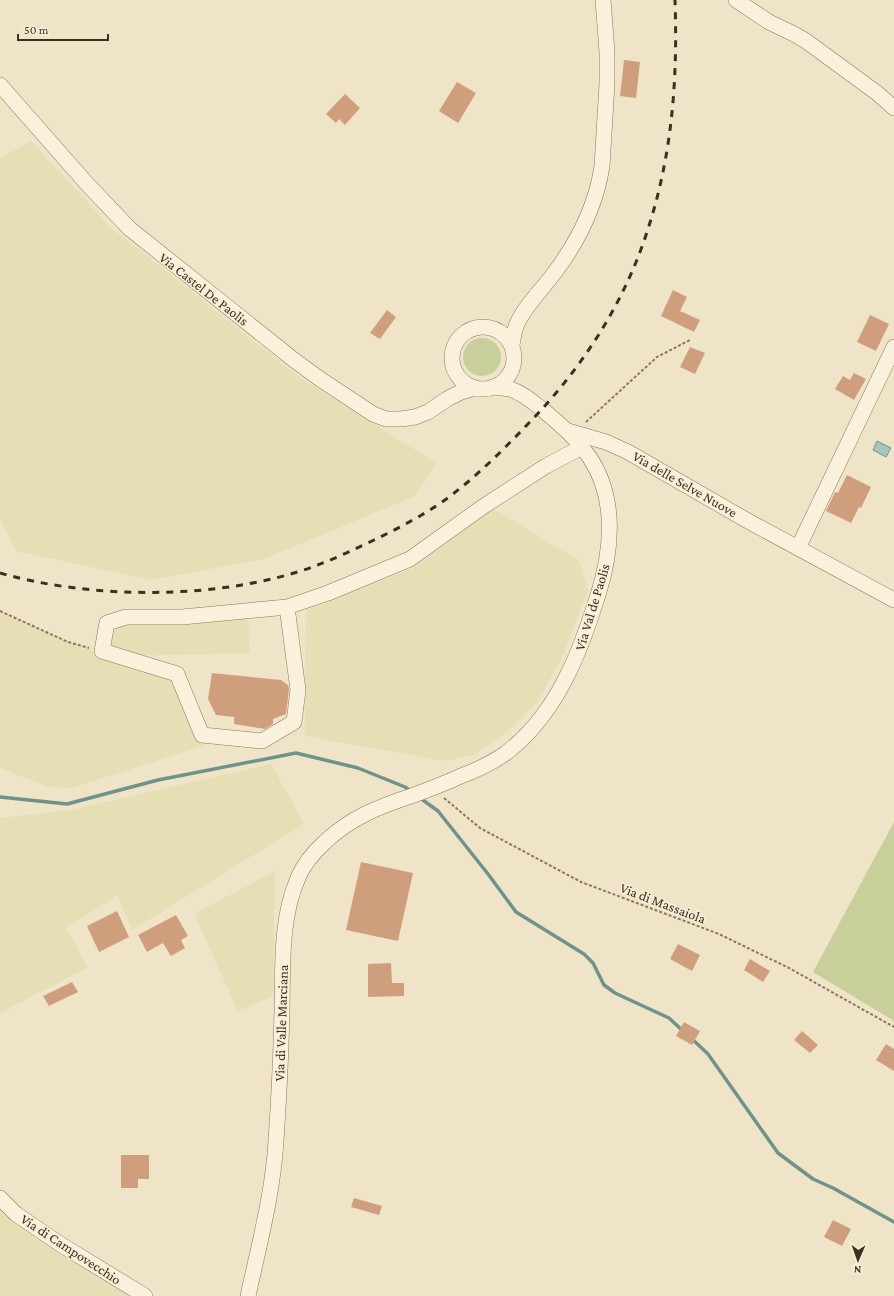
<svg xmlns="http://www.w3.org/2000/svg" width="894" height="1296" viewBox="0 0 894 1296" font-family="'Crimson Pro',serif">
	<style>
		.farmland { fill: #e6deb5 }
		.green { fill: #c9cf9b }
		.water { fill: #a9c4bc; stroke: #6f938a }
		.lines { fill: none; stroke-linecap: round; stroke-linejoin: round }
		.stream { stroke: #6f938a; stroke-width: 3.5 }
		.building { fill: #cf9f7d }
		.minor-casing { stroke: #8d765c; stroke-width: 16 }
		.path { stroke: #8d765c; stroke-width: 2; stroke-dasharray: 3 2; stroke-linecap: butt }
		.minor { stroke: #faf1dc; stroke-width: 15 }
		.rail { stroke: #3d2e20; stroke-width: 3; stroke-dasharray: 7 7; stroke-linecap: butt }
		.labels { text-anchor: middle; stroke-width: 3; stroke-linejoin: round; paint-order: stroke }
		.street-label { font-size: 14px; fill: #3d2e20; stroke: #f7eed8 }
	</style>
	<rect width="100%" height="100%" fill="#f0e4c8"/>
	<g class="farmland">
		<polygon points="31,141 112,229 140,250 296,375 436,463 415,496 264,559 151,580 16,551 0,519 0,158"/>
		<polygon points="494,509 579,561 588,590 564,653 539,700 507,732 474,755 444,761 305,736 306,610 413,568"/>
		<polygon points="0,611 68,642 170,678 203,746 72,788 49,787 0,768"/>
		<polygon points="248,616 250,653 131,656 112,650 111,629 129,621"/>
		<polygon points="271,764 304,824 132,930 118,895 66,928 88,967 0,1013 0,818 71,810"/>
		<polygon points="275,871 273,996 238,1011 194,914"/>
		<polygon points="0,1209 137,1296 0,1296"/>
	</g>
	<g class="green">
		<circle cx="482" cy="357" r="19"/>
		<polygon points="894,822 894,1021 813,972"/>
	</g>
	<polygon class="water" points="877,441 891,448 886,457 873,450"/>
	<g class="lines">
		<g class="stream">
			<polyline points="0,797 67,804 158,780 296,753 358,768 405,787 412,792"/>
			<polyline points="420,798 438,811 488,874 516,912 584,954 593,963 604,985 615,993 669,1018 683,1031"/>
			<polyline points="691,1038 708,1054 778,1153 813,1179 833,1188 894,1222"/>
		</g>
	</g>
	<g class="building">
		<polygon points="624,60 640,62 636,98 620,96"/>
		<polygon points="457,82 476,93 458,123 439,111"/>
		<polygon points="345,94 360,108 345,125 339,119 336,123 326,114"/>
		<polygon points="673,290 687,297 680,311 700,320 694,332 661,316"/>
		<polygon points="387,310 396,317 380,339 370,333"/>
		<polygon points="870,315 889,324 876,351 857,342"/>
		<polygon points="690,347 705,353 695,374 680,367"/>
		<polygon points="854,373 866,379 854,400 835,389 843,376 850,380"/>
		<polygon points="847,475 871,487 861,508 859,507 851,523 826,511 835,492 838,493"/>
		<polygon points="212,673 281,680 288,685 289,690 286,714 273,719 273,724 265,729 234,724 234,717 216,715 208,699"/>
		<polygon points="361,862 413,873 398,941 346,930"/>
		<polygon points="117,911 129,937 99,952 87,926"/>
		<polygon points="176,915 188,936 181,940 185,948 171,956 163,943 147,952 138,935"/>
		<polygon points="678,944 700,955 692,971 670,959"/>
		<polygon points="750,959 770,971 763,982 744,970"/>
		<polygon points="391,963 392,983 404,983 404,996 368,997 368,964"/>
		<polygon points="72,982 78,992 49,1006 43,996"/>
		<polygon points="684,1022 700,1031 692,1045 676,1036"/>
		<polygon points="802,1031 818,1045 810,1053 794,1040"/>
		<polygon points="886,1044 894,1049 894,1071 876,1060"/>
		<polygon points="121,1155 149,1155 149,1179 138,1179 138,1188 121,1188"/>
		<polygon points="354,1198 382,1206 379,1215 351,1207"/>
		<polygon points="833,1220 851,1229 842,1246 824,1237"/>
	</g>
	<g class="lines">
		<defs>
			<g id="minor">
				<polyline points="736,0 769,22 794,34 806,41 877,93 894,108"/>
				<polyline points="0,85 88,185 130,229 294,360 320,379 373,414 386,419 401,419 415,417 428,412 447,399 461,392 475,388"/>
				<circle cx="483" cy="358" r="31"/>
				<path d="M512,345C513,339 514,331 517,324C525,305 543,289 555,272C579,240 596,206 602,166L607,84V52L603,0"/>
				<polyline points="568,431 606,442 628,452 748,521 894,600"/>
				<polyline points="798,548 894,347"/>
				<polyline points="287,607 298,690 294,722 262,741 202,735 177,674 102,651 107,623 126,617 182,617 287,607 328,593 410,559 484,506 546,466 582,447"/>
				<polyline points="0,1198 16,1214 60,1244 145,1296"/>
				<path d="M248,1296C259,1245 273,1193 276,1141C279,1097 281,1054 282,1011C283,967 280,919 298,878C304,863 314,852 325,842C351,817 381,806 414,795C430,789 446,783 461,776C477,770 492,763 506,753C557,714 580,653 598,595C612,551 617,499 590,458C577,439 561,425 543,410C533,402 523,393 510,389C505,388 498,388 493,387"/>
			</g>
		</defs>
		<use href="#minor" class="minor-casing"/>
		<g class="path">
			<polyline points="586,422 657,357 690,340"/>
			<polyline points="0,611 68,642 89,648"/>
			<polyline points="444,798 480,828 581,882 719,934 789,968 894,1027"/>
		</g>
		<use href="#minor" class="minor"/>
		<path class="rail" d="M0,573C94,600 223,600 315,566C334,559 353,550 372,541C397,529 422,516 445,500C475,478 501,452 526,426C575,376 615,318 640,252C671,169 678,88 675,0"/>
	</g>
	<g class="labels">
		<g class="street-label">
			<text transform="translate(204 289) rotate(38)" y="5">Via Castel De Paolis</text>
			<text transform="translate(685 484) rotate(30)" y="5">Via delle Selve Nuove</text>
			<text transform="translate(592 607) rotate(-73)" y="5">Via Val de Paolis</text>
			<text transform="translate(663 903) rotate(21)" y="5">Via di Massaiola</text>
			<text transform="translate(281 1023) rotate(-88)" y="5">Via di Valle Marciana</text>
			<text transform="translate(71 1249) rotate(33)" y="5">Via di Campovecchio</text>
		</g>
	</g>
	<g transform="translate(858 1260) rotate(182)" stroke="#f7eed8" stroke-width="3" paint-order="stroke">
	<path d="M0-3L7 15L0 10L-7 15Z" fill="#3d2e20"/>
	<text y="-6" font-size="11" font-weight="bold" text-anchor="middle" fill="#3d2e20">N</text>
	</g>
	<path d="M18 34v6h90v-6" fill="none" stroke="#3d2e20" stroke-width="2"/>
	<text x="24" y="34" font-size="12" fill="#3d2e20" stroke="#f7eed8" stroke-width="3" paint-order="stroke">50 m</text>
</svg>
